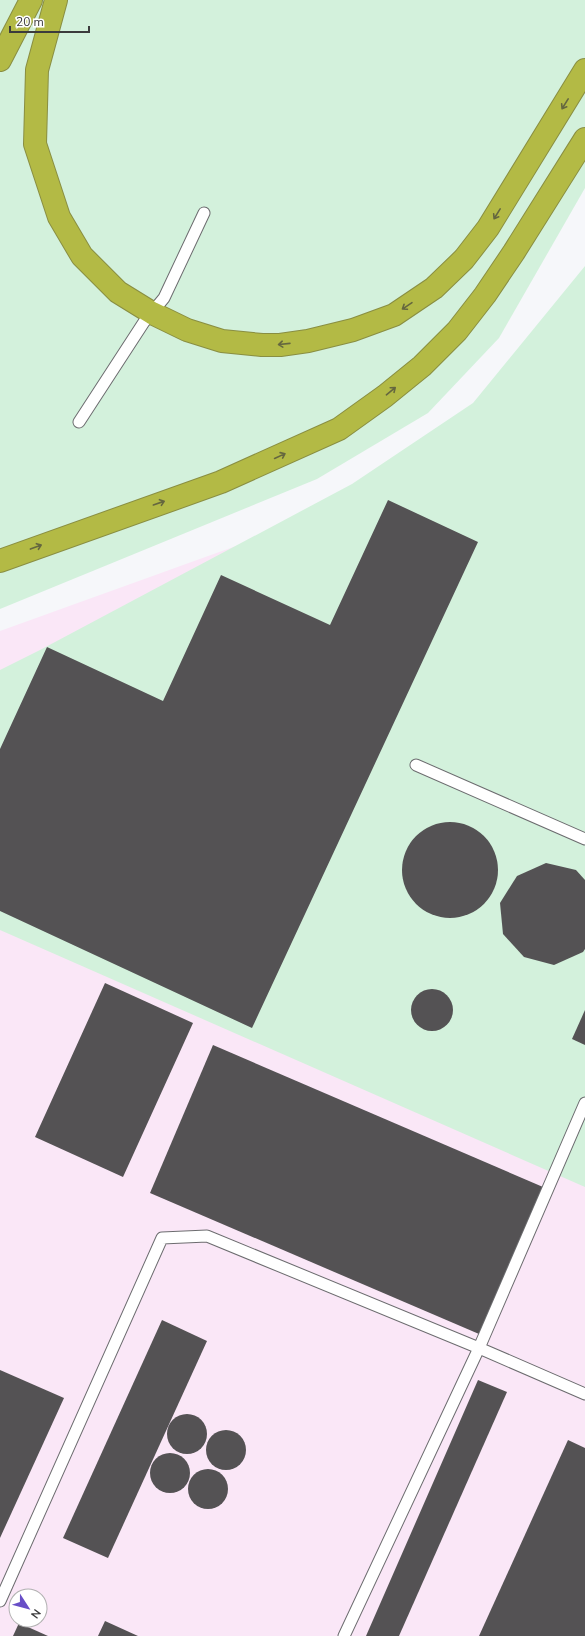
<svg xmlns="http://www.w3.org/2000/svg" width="585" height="1636" viewBox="0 0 585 1636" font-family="'Nunito Sans',sans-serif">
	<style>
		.industrial { fill: #fae7f7; fill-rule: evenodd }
		.green { fill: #d3f1dc }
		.building { fill: #545254 }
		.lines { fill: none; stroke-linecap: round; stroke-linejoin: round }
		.lane-casing { stroke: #6c6c6f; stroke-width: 13 }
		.highway-casing { stroke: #898e42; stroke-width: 24 }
		.lane { stroke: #fff; stroke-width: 11 }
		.highway { stroke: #b3ba45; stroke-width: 22 }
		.oneway { stroke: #65673f }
	</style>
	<rect width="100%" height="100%" fill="#f6f7fa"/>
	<path class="industrial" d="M585,331V1636H0V631L336,510ZM16,1596H40V1620H16Z"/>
	<g class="green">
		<polygon points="0,0 585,0 585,188 499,338 428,413 317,479 0,609"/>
		<polygon points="585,266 585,1187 0,930 0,670 40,650 352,484 473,403"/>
	</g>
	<g class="building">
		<polygon points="388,500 478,542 252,1028 0,911 0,749 47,647 163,701 221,575 330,625"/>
		<circle cx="450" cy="870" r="48"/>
		<polygon points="546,863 576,870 585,880 585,949 583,952 554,965 524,957 503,934 500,903 517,876"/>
		<polygon points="105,983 193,1023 123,1177 35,1137"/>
		<circle cx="432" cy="1010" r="21"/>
		<polygon points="585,1010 585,1045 572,1039"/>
		<polygon points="213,1045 543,1187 479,1334 150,1193"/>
		<polygon points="162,1320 207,1341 108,1558 63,1538"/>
		<polygon points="0,1370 64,1398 0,1538"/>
		<polygon points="478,1380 507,1392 399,1636 366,1636"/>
		<circle cx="187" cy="1434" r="20"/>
		<circle cx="226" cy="1450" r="20"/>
		<polygon points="568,1440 585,1448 585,1636 479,1636"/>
		<circle cx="170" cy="1473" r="20"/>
		<circle cx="208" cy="1489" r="20"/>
		<polygon points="105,1621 138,1636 98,1636"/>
		<polygon points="19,1623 48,1636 13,1636"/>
	</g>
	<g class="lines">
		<defs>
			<g id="lane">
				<polyline points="79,422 144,322 164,298 204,213"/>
				<polyline points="416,765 585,839"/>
				<polyline points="0,1601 162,1238 207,1236 479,1348 585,1394"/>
				<polyline points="344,1636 479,1348 585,1103"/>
			</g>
			<g id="highway">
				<polyline points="56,0 37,70 35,144 59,217 82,256 118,292 152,313 187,330 222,341 262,345 280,345 308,341 353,330 394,315 434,288 464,259 488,228 585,70"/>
				<polyline points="0,60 31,0"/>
				<polyline points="0,561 221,482 339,429 385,396 422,366 457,331 485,295 514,252 585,139"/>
			</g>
		</defs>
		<use href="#lane" class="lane-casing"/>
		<use href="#highway" class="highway-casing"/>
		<use href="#lane" class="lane"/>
		<use href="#highway" class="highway"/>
	</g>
	<defs><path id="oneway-shaft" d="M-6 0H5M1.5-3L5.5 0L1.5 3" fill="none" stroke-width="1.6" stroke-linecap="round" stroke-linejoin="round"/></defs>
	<g class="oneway">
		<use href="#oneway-shaft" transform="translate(565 104) rotate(122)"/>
		<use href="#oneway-shaft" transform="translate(497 214) rotate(122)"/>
		<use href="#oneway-shaft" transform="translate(407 306) rotate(146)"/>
		<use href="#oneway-shaft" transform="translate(284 344) rotate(174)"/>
		<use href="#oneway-shaft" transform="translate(391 391) rotate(-40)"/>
		<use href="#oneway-shaft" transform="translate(280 456) rotate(-25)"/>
		<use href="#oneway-shaft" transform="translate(159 503) rotate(-19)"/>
		<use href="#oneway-shaft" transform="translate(36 547) rotate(-20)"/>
	</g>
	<g transform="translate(28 1608) rotate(126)"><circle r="19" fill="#ffffff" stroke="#b1b1b1"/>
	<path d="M0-3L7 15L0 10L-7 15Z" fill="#684ec7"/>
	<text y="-6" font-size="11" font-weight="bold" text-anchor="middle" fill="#3b3b3c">N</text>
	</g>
	<path d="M10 26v6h79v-6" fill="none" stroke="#3b3b3c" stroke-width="2"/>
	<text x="16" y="26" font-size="12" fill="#3b3b3c" stroke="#ffffff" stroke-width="3" paint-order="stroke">20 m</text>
</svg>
